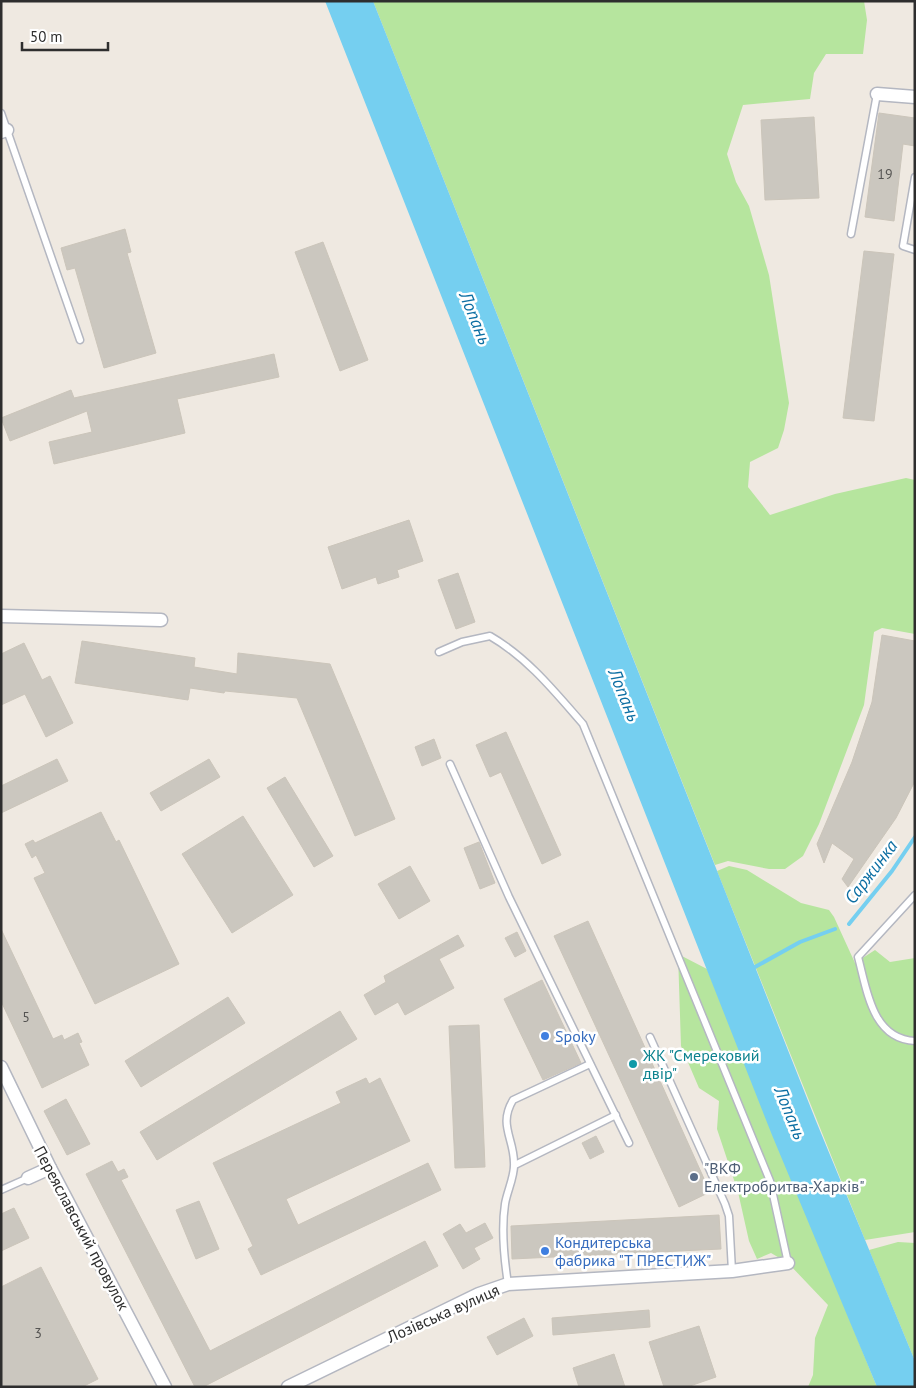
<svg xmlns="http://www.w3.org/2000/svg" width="916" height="1388" viewBox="0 0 916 1388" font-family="'PT Sans',sans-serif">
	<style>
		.green { fill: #b6e59e }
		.water { fill: #75cff0 }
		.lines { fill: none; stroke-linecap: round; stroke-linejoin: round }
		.stream { stroke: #75cff0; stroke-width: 4 }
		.building { fill: #cbc7bf; stroke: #cbc5ba }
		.service-casing { stroke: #b4b7c1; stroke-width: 9 }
		.minor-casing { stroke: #b4b7c1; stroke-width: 15 }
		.service { stroke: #fff; stroke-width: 6 }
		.minor { stroke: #fff; stroke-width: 12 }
		.shop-dot { fill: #3f7fe0; stroke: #fff; stroke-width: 2 }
		.culture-dot { fill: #0f9aa8; stroke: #fff; stroke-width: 2 }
		.service-dot { fill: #5c6f8a; stroke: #fff; stroke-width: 2 }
		.labels { text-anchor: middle; stroke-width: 5; stroke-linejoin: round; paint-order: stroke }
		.number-label { font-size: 14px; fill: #555452 }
		.shop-label { font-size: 16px; fill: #366cbe; stroke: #fff; text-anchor: start }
		.culture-label { font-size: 16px; fill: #0d838f; stroke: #fff; text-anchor: start }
		.service-label { font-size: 16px; fill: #4e5e75; stroke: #fff; text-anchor: start }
		.street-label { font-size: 16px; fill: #2e2e2e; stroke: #fff }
		.water-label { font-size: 18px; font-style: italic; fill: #0d6fa3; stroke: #fff }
	</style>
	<rect width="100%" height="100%" fill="#efe9e1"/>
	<g class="green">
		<polygon points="373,1 864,1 867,20 863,54 826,54 814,73 810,99 743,105 727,154 736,182 749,206 769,275 789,403 784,430 778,448 750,462 748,487 770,515 835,494 906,478 915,480 915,634 882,628 874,632 864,705 819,824 803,856 785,869 769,869 728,861 715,865"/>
		<polygon points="729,866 747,870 801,903 829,910 834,917 855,963 875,950 890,962 915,958 915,1232 865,1240 717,871"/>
		<polygon points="678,954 707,969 877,1387 808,1387 813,1375 815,1338 828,1305 788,1263 771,1253 757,1259 749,1241 738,1192 717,1129 719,1101 699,1088 681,1046"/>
		<polygon points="898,1242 915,1243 915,1361 869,1250"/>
	</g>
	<polygon class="water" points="325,1 373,1 816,1121 915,1361 915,1387 877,1387 772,1135"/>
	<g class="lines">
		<g class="stream">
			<polyline points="849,924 892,871 915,837"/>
			<polyline points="755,967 800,942 835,929"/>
		</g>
	</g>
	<g class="building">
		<polygon points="879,113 915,118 915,146 903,144 894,221 865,217"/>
		<polygon points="814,117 819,198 765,200 761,120"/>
		<polygon points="125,229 131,252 127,253 156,353 104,368 75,268 67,270 61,248"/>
		<polygon points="323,242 368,360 340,371 295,252"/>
		<polygon points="864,251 894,254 874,421 843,418"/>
		<polygon points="274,354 279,377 177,399 185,433 54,464 49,442 92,432 87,411 10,441 1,418 71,390 74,398"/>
		<polygon points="409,520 423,561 397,570 399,577 378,584 376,577 342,589 328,547"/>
		<polygon points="458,573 475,622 456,629 438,580"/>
		<polygon points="882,635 915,641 915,781 896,818 848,887 842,879 854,859 832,843 824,863 817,844 852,762 872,702"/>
		<polygon points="82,641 195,658 194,667 237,674 238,653 330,664 395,819 355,836 297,698 225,691 224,693 190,688 188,700 75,683"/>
		<polygon points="24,643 42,680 50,676 73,723 46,737 25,694 1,705 1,654"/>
		<polygon points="506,732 561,855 542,864 501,772 490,777 476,745"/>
		<polygon points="434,739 441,758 422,766 415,747"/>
		<polygon points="57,759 68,781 1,813 1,786"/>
		<polygon points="209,759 220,777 161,811 150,793"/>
		<polygon points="285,777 333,856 314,867 267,788"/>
		<polygon points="101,812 116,842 119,840 179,964 95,1004 34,878 45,873 36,855 32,858 25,844 33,840 35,843"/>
		<polygon points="243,816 293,895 232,933 182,854"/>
		<polygon points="479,842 495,883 480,889 464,848"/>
		<polygon points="410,866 430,901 399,919 378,884"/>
		<polygon points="588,921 710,1192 679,1207 554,936"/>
		<polygon points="1,929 53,1039 62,1035 64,1040 78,1033 82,1042 79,1043 89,1065 42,1088 1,1001"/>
		<polygon points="517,932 526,951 515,957 505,938"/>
		<polygon points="458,935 464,946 439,959 454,988 405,1015 398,1002 375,1015 364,995 386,982 384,976"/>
		<polygon points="542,980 581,1063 543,1080 504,999"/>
		<polygon points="228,997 245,1023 141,1087 125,1061"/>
		<polygon points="340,1011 357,1039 157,1160 140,1132"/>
		<polygon points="479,1025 485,1167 455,1168 449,1026"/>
		<polygon points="366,1078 369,1084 380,1078 410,1141 286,1199 298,1225 428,1163 441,1190 261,1275 248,1249 253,1246 213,1163 341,1103 336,1092"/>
		<polygon points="66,1099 90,1144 67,1155 44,1111"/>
		<polygon points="596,1136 604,1152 590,1159 582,1143"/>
		<polygon points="112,1161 118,1172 124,1169 128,1177 121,1180 210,1351 425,1241 438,1266 203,1387 195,1387 86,1174"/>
		<polygon points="199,1201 219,1249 196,1259 176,1210"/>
		<polygon points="14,1208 29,1238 1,1251 1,1214"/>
		<polygon points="719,1215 721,1249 512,1259 511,1226"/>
		<polygon points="485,1223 493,1238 474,1248 480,1259 463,1269 443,1234 460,1224 466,1233"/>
		<polygon points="41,1267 98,1379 82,1387 1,1387 1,1287"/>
		<polygon points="649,1310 650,1327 553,1335 552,1318"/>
		<polygon points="524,1318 533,1336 497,1355 487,1337"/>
		<polygon points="699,1326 716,1377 687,1387 664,1387 649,1342"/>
		<polygon points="614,1354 625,1387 579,1387 573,1368"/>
	</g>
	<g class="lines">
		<defs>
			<g id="service">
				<polyline points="1,113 80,340"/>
				<polyline points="915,177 903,246 915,250"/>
				<polyline points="851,234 877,94"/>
				<path d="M439,652L462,642L490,636C528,658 555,692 583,724L770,1181L788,1263"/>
				<polyline points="450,764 509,897 629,1143"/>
				<path d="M915,895L858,957C867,990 872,1039 915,1041"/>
				<polyline points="650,1037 725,1204 729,1216 732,1271"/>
				<polyline points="515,1165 616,1115"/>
				<polyline points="1,1190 28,1178"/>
				<path d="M508,1284C504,1258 501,1230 505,1204C507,1191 515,1176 514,1163C514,1138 498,1125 513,1100L590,1064"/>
			</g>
			<g id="minor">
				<polyline points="877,94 915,97"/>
				<polyline points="1,132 7,130"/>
				<polyline points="1,616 161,620"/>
				<polyline points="1,1067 50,1168 165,1387"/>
				<polyline points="28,1178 50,1168"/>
				<polyline points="288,1387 479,1294 508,1284 732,1271 788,1263"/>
			</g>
		</defs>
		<use href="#service" class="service-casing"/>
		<use href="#minor" class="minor-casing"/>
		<use href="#service" class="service"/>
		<use href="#minor" class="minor"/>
	</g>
	<g class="shop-dot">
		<circle cx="545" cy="1036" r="5"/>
		<circle cx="545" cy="1251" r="5"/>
	</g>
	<circle class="culture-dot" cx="633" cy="1064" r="5"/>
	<circle class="service-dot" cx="694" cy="1177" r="5"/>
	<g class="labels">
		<g class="number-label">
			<text x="885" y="179">19</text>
			<text x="26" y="1022">5</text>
			<text x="38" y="1338">3</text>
		</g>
		<g class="shop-label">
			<text x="555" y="1042">Spoky</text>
			<text x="555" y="1248">Кондитерська<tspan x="555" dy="18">фабрика "Т ПРЕСТИЖ"</tspan></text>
		</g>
		<g class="culture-label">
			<text x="643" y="1061">ЖК "Смерековий<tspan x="643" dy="18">двір"</tspan></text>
		</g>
		<g class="service-label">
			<text x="704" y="1174">"ВКФ<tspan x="704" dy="18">Електробритва-Харків"</tspan></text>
		</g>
		<g class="street-label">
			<text transform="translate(82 1228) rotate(62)" y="6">Переяславський провулок</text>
			<text transform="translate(443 1313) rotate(-24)" y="6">Лозівська вулиця</text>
		</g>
		<g class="water-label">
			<text transform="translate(475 318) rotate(68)" y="6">Лопань</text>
			<text transform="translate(624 695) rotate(68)" y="6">Лопань</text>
			<text transform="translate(871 872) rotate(-53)" y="6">Саржинка</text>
			<text transform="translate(790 1113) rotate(68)" y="6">Лопань</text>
		</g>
	</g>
	<rect width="916" height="1388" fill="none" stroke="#2e2e2e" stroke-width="5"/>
	<path d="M22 42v8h86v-8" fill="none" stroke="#2e2e2e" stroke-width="2.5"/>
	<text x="30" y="42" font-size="15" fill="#2e2e2e" stroke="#ffffff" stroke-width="4" paint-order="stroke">50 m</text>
</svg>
